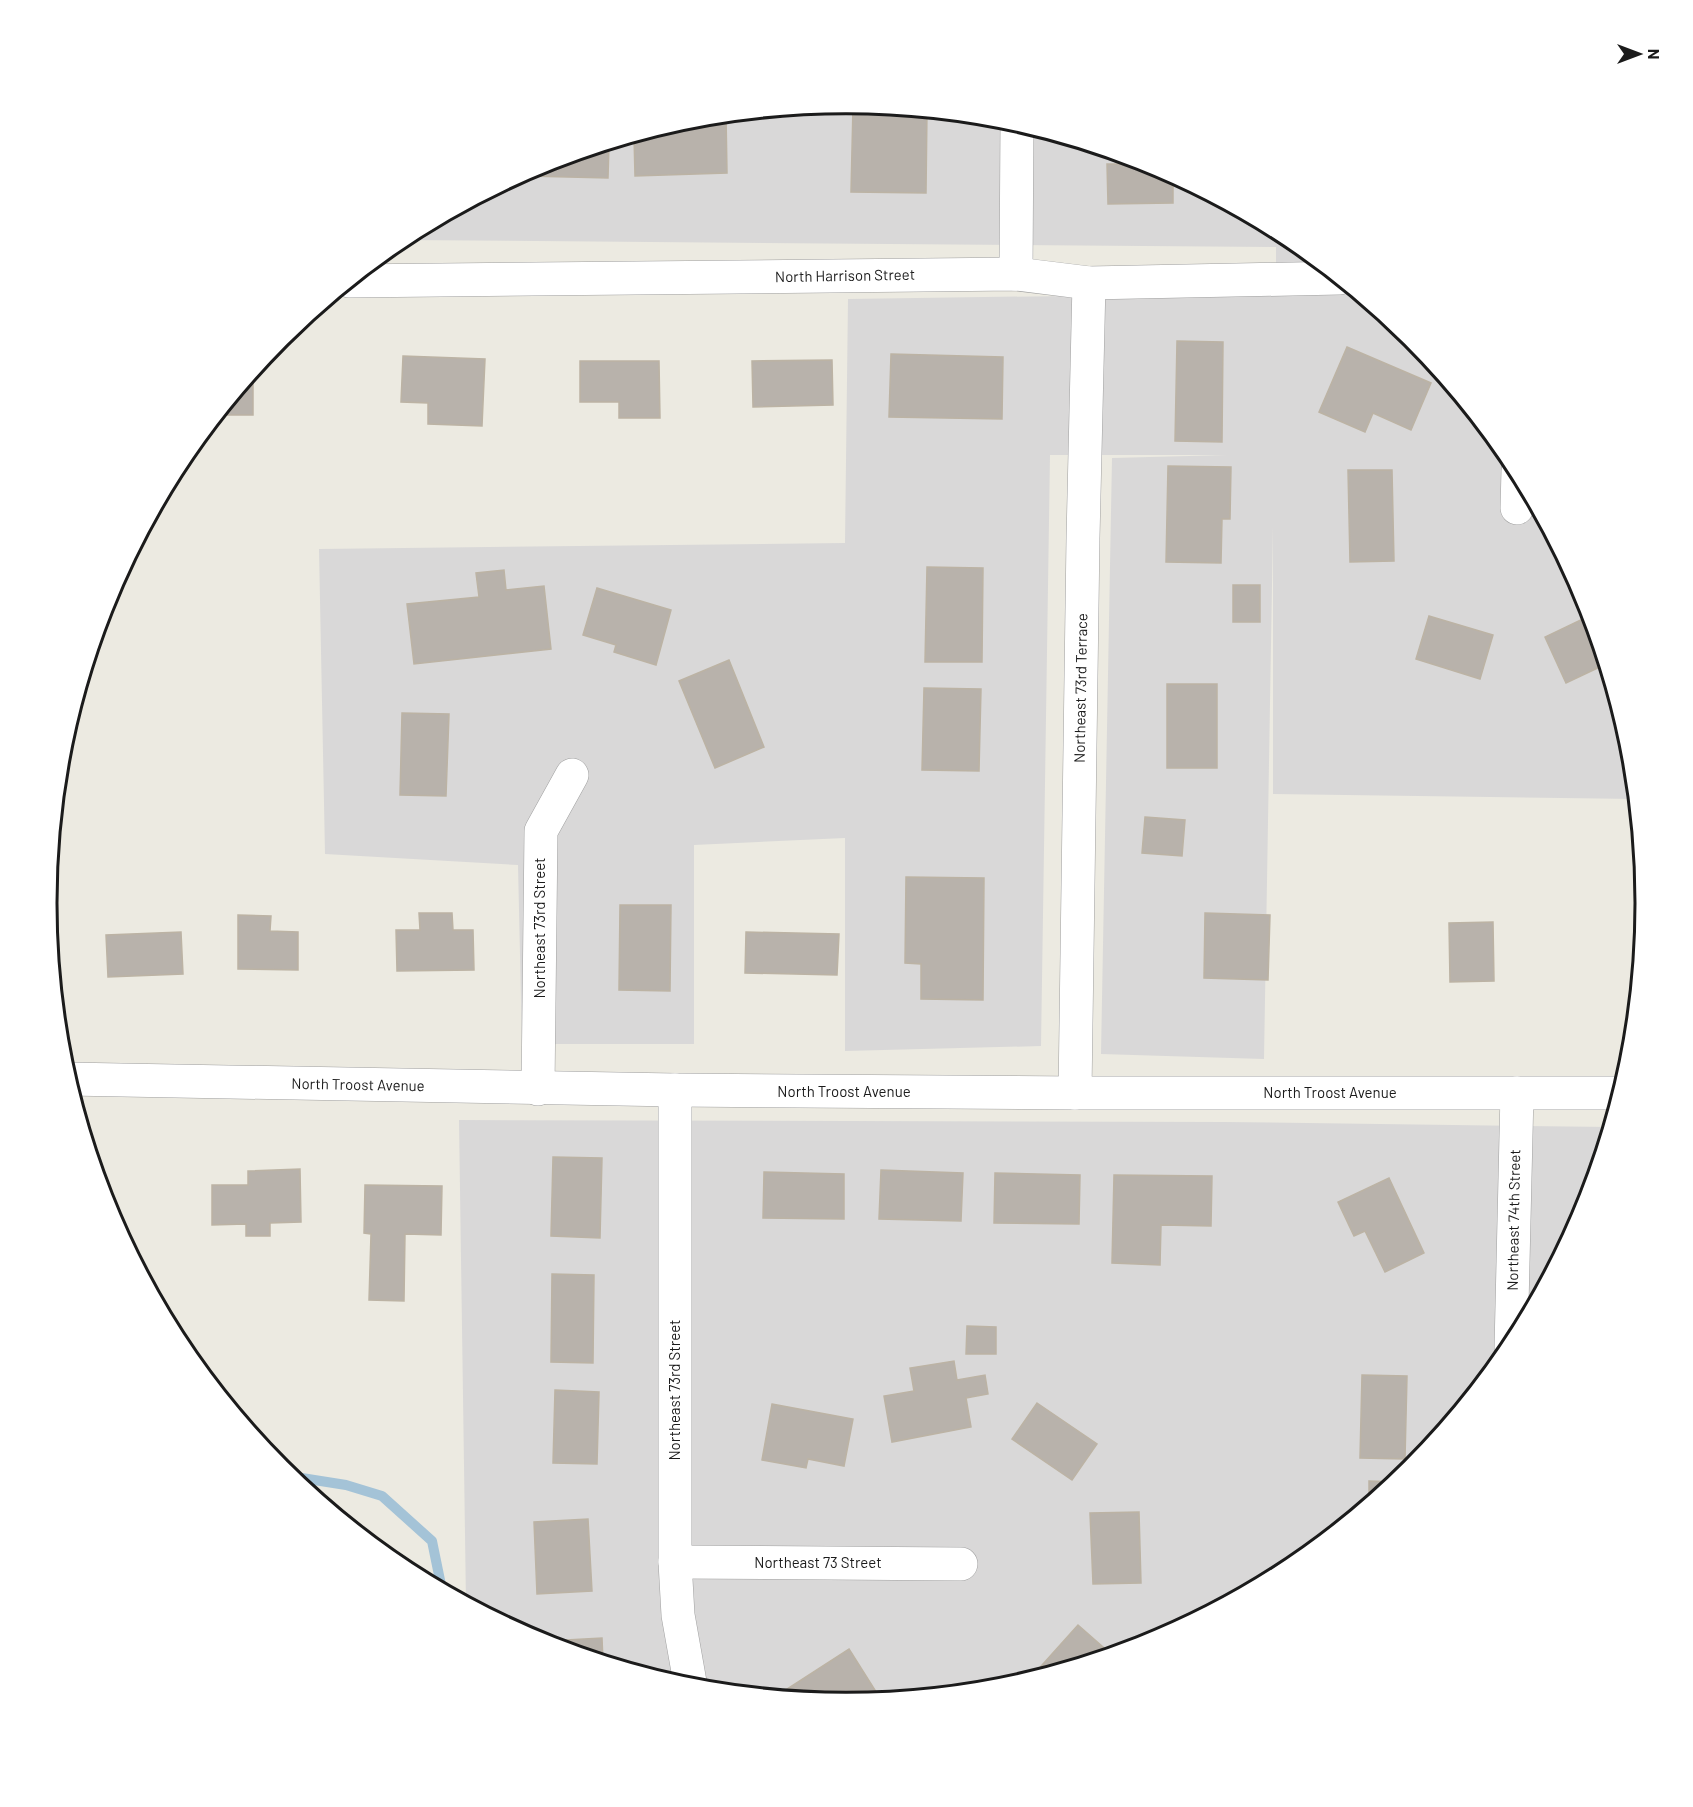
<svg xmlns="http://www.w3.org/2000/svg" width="1693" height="1807" viewBox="0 0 1693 1807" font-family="Barlow,sans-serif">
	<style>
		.residential { fill: #d9d8d8 }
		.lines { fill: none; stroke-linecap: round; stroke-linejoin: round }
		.stream { stroke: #a4c3d7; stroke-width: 10 }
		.building { fill: #b8b2ab; stroke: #bcb3a4; stroke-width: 1.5 }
		.minor-casing { stroke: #9f9f9f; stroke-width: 34 }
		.minor { stroke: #fff; stroke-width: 33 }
		.labels { text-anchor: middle; stroke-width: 4.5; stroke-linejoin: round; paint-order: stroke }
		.street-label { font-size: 15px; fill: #1b1b1b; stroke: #fff }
		.rim { fill: none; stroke: #1b1b1b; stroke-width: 3 }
	</style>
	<rect width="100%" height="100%" fill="#eceae1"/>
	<g class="residential">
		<polygon points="847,104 1003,119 1153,165 1291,239 1412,338 1512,459 1586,598 1631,748 1636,799 1273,794 1273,526 1264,1059 1101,1054 1112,458 1227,455 1050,455 1041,1046 845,1051 845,838 694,845 694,1044 522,1044 518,865 325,854 319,549 845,543 848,299 1276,293 1276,247 401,240 541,164 691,119"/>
		<polygon points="459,1120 1224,1122 1611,1127 1585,1210 1511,1348 1412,1469 1291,1569 1152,1643 1002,1688 846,1703 690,1688 540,1642 466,1603"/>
	</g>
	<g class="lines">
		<polyline class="stream" points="289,1476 346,1485 382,1496 432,1541 442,1590"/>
	</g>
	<g class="building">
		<polygon points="853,107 888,108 927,111 926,193 851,192"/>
		<polygon points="726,115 727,173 635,176 634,136 662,127 688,127 688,120 691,119"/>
		<polygon points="609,143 608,178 528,176 528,171 541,164"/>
		<polygon points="1123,155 1153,165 1173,175 1173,203 1108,204 1107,164 1123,164"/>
		<polygon points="1177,341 1223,342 1222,442 1175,441"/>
		<polygon points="1347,347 1431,383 1411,430 1373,413 1365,432 1319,412"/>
		<polygon points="891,354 1003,357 1002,419 889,417"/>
		<polygon points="403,356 485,359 482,426 428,424 428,403 401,402"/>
		<polygon points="832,360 833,405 753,407 752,361"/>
		<polygon points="580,361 659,361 660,418 619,418 619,402 580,402"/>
		<polygon points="253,372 253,415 218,415"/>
		<polygon points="1168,466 1231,467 1230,519 1222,519 1221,563 1166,562"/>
		<polygon points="1348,470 1392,470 1394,561 1350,562"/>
		<polygon points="927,567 983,568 982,662 925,662"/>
		<polygon points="504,570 506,590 544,586 551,649 414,664 407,604 479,597 476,573"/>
		<rect x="1233" y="585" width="27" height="37"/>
		<polygon points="597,588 671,610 656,665 614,652 616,645 583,635"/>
		<polygon points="1591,615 1606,664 1566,683 1545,637"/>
		<polygon points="1429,616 1493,635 1480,679 1416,659"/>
		<polygon points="729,660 764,747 715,768 679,681"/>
		<rect x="1167" y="684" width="50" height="84"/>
		<polygon points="924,688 981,689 979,771 922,770"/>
		<polygon points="402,713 449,714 446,796 400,795"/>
		<polygon points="1145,817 1185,820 1182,856 1142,853"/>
		<polygon points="906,877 984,878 983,1000 921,999 921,964 905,963"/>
		<polygon points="620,905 671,905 670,991 619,990"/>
		<polygon points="419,913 452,913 453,930 473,930 474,970 397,971 396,930 420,930"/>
		<polygon points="1205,913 1270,915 1268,980 1204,978"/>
		<polygon points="238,915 271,916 270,931 298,932 298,970 238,969"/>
		<polygon points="1493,922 1494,981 1450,982 1449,923"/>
		<polygon points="181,932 183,974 108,977 106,935"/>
		<polygon points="746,932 839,934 837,975 745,973"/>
		<polygon points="553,1157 602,1158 600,1238 551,1236"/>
		<polygon points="300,1169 301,1222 270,1223 270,1236 246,1236 246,1224 212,1225 212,1185 248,1185 248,1171"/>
		<polygon points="881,1170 963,1173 961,1221 879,1219"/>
		<polygon points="764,1172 844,1174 844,1219 763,1218"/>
		<polygon points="995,1173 1080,1175 1079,1224 994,1223"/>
		<polygon points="1114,1175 1212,1176 1211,1226 1161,1225 1160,1265 1112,1263"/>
		<polygon points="1389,1178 1424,1253 1385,1272 1365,1231 1354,1236 1338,1202"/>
		<polygon points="365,1185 442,1186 441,1235 405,1234 404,1301 369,1300 371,1234 364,1233"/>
		<polygon points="552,1274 594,1275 593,1363 551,1362"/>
		<polygon points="967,1326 996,1327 996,1354 966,1354"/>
		<polygon points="954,1361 957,1380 985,1375 988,1394 966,1398 971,1427 892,1442 884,1396 914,1391 910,1368"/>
		<polygon points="1362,1375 1407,1376 1405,1459 1360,1458"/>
		<polygon points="555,1390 599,1392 597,1464 553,1463"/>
		<polygon points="1037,1403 1097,1444 1072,1480 1012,1439"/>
		<polygon points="772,1404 853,1419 844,1466 808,1459 806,1468 762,1460"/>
		<polygon points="1369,1481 1397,1482 1369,1505"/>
		<polygon points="1139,1512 1141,1583 1093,1584 1090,1513"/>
		<polygon points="588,1519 592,1591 537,1594 534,1522"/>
		<polygon points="1078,1625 1112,1655 1040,1677 1035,1673"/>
		<polygon points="602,1638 603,1662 549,1645 548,1641"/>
		<polygon points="849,1649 880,1698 876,1701 846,1703 784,1697 781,1693"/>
		<polygon points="961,1690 961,1692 915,1697 915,1691"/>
	</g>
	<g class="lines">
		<defs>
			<g id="minor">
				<polyline points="1016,274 1017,123"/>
				<polyline points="349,281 1016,274 1089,283 1340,278"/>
				<polyline points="1517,508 1518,470"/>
				<polyline points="68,1079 675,1090 1075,1093 1621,1093"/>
				<polyline points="538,1089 541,831 572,775"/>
				<polyline points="675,1090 675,1562 678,1615 691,1688"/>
				<polyline points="1075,1093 1083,538 1089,283"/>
				<polyline points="1511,1348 1517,1093"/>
				<polyline points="675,1562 961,1564"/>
			</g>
		</defs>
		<use href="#minor" class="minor-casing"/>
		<use href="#minor" class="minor"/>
	</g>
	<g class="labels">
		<g class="street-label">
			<text transform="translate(845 276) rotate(-1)" y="5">North Harrison Street</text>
			<text transform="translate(1081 688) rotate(-89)" y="5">Northeast 73rd Terrace</text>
			<text transform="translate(540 928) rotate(-90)" y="5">Northeast 73rd Street</text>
			<text transform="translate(358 1085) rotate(1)" y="5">North Troost Avenue</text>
			<text x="844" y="1097">North Troost Avenue</text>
			<text x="1330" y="1098">North Troost Avenue</text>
			<text transform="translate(1514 1220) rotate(-89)" y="5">Northeast 74th Street</text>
			<text transform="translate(675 1390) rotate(-90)" y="5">Northeast 73rd Street</text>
			<text x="818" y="1568">Northeast 73 Street</text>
		</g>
	</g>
	<path d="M0 0H1693V1807H0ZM57 903a789 789 0 1 1 1578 0a789 789 0 1 1-1578 0Z" fill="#fff" fill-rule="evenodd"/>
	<path class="rim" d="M57 903a789 789 0 1 1 1578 0a789 789 0 1 1-1578 0Z"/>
	<g transform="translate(1639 54) rotate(90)" stroke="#ffffff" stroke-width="4.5" paint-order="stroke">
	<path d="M0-4.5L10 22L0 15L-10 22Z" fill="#1b1b1b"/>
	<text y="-9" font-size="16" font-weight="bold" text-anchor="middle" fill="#1b1b1b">N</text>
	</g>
</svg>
